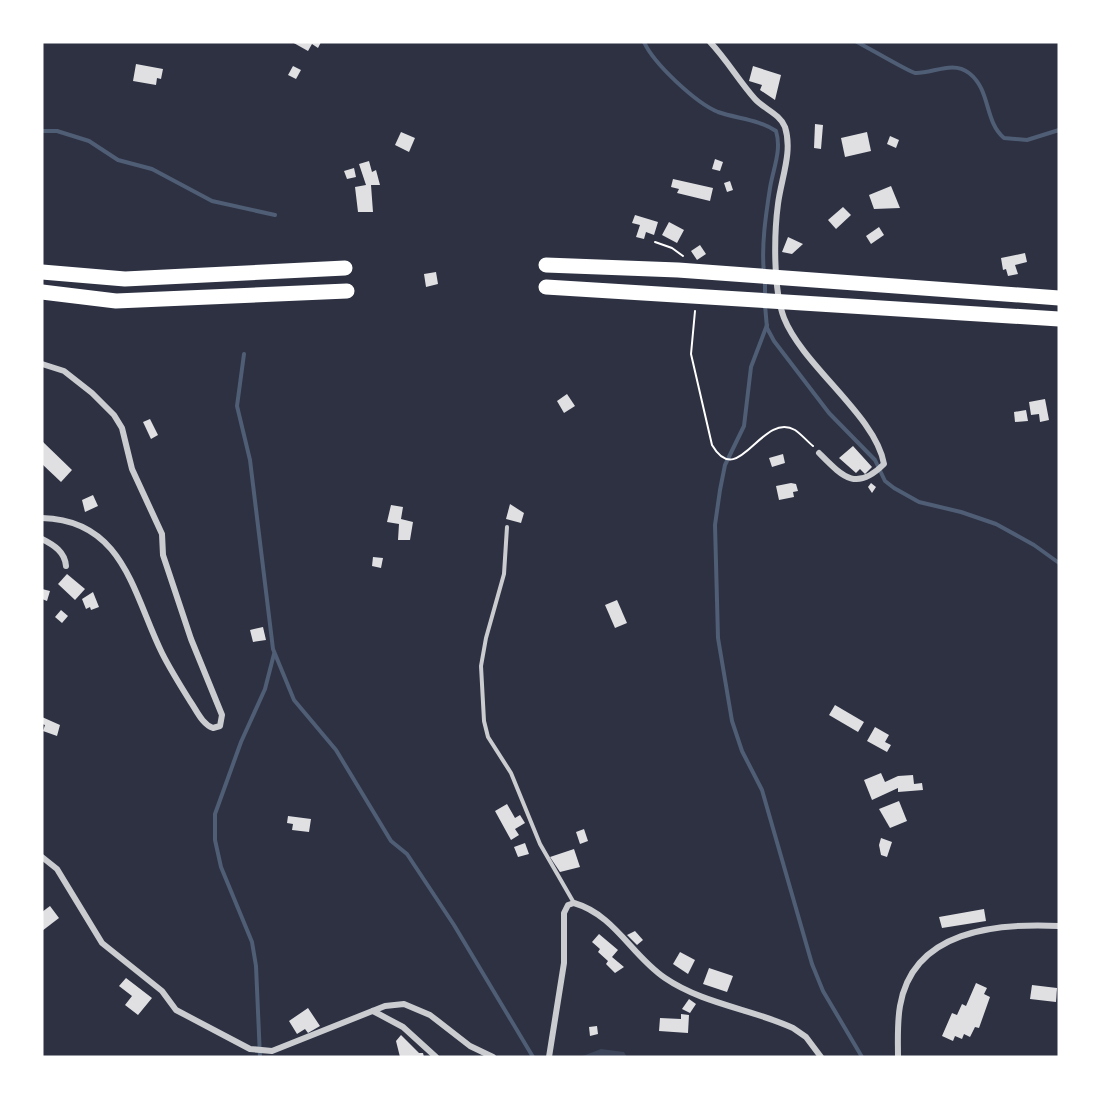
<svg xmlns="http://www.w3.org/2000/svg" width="1101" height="1099" viewBox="0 0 1101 1099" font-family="Lato,sans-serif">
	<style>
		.green { fill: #3c4559 }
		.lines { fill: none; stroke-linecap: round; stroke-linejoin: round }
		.stream { stroke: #4f5d75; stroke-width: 4 }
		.building { fill: #e0e0e3 }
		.path { stroke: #fff; stroke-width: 2 }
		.service { stroke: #caccd0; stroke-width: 4 }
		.minor { stroke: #caccd0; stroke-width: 6 }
		.motorway { stroke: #fff; stroke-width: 15 }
	</style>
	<rect width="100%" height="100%" fill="#2d3142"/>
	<polygon class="green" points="601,1049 624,1052 627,1057 580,1057"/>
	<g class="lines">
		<g class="stream">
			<path d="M644,42C654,64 696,103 718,112C738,119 758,119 776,131C782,150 773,169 770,188C766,214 761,246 764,273"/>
			<path d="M857,42C865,46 911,73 915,73C932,74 953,60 969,73C991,90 984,121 1004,138L1027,140L1059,130"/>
			<polyline points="42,131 57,131 89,141 118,160 152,169 212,201 275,215"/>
			<polyline points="765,281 765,297"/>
			<polyline points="765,305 767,328 774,341 829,413 875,460 885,481 894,488 919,502 961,512 996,524 1034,545 1059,563"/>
			<polyline points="767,325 751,367 744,426 725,465 720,490 715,525 718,638 732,721 742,751 762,790 812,964 823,991 862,1057"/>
			<polyline points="244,354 237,406 250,460 273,649 294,700 336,750 391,841 407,854 454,925 533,1057"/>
			<polyline points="260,1057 256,966 252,942 221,867 215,840 215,814 241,742 265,689 274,654"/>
		</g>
	</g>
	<g class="building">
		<polygon points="292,42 321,42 318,48 312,44 308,51"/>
		<polygon points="136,64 163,69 161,79 157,78 156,85 133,81"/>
		<polygon points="293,66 301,70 296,79 288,75"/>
		<polygon points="753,66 781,75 775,100 760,90 762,85 749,81"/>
		<polygon points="815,124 823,125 821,149 814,148"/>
		<polygon points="401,132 415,138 409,152 395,145"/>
		<polygon points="867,132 871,151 845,157 841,138"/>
		<polygon points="890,136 899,140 896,148 887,144"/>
		<polygon points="715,159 723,162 720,171 712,169"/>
		<polygon points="369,161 372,172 376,170 380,185 371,185 373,212 358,212 355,187 366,185 359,164"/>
		<polygon points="354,168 356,177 347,179 344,171"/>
		<polygon points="673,179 713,188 710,201 677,193 679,189 671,187"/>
		<polygon points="730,181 733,190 727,192 724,183"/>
		<polygon points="891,186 900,208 874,209 869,195"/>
		<polygon points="843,207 851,215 836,229 828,220"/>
		<polygon points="635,215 658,222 654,235 646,232 644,239 636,237 640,225 632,223"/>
		<polygon points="669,222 684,230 677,243 662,235"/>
		<polygon points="879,227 884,235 871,244 866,236"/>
		<polygon points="788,237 803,244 792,254 782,252"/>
		<polygon points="700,245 706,254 697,260 691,251"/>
		<polygon points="1025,253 1027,262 1015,265 1018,274 1008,276 1006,269 1003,270 1001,258"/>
		<polygon points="436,272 438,284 426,287 424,274"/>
		<polygon points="567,394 575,406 564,413 557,401"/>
		<polygon points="1045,399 1049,420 1040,422 1039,414 1031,415 1029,402"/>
		<polygon points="1026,410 1028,421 1015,422 1014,412"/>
		<polygon points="150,419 158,435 151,439 143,422"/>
		<polygon points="42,441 72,470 61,482 42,464"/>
		<polygon points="853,446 872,467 865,474 860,469 856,473 839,458"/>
		<polygon points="783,454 785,463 772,467 769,458"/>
		<polygon points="791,483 796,484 798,491 793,492 794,497 779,500 776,486"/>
		<polygon points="871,483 876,487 872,493 868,487"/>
		<polygon points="93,495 98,506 85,512 82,500"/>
		<polygon points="510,504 524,513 521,523 506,519"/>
		<polygon points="391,505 403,507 401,519 413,522 410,540 398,540 399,524 387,522"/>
		<polygon points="373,557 383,558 381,568 372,566"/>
		<polygon points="67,574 85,589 75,600 58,584"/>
		<polygon points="42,589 50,591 47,601 42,599"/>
		<polygon points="93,592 99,607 91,610 90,607 86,609 82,599"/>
		<polygon points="617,600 627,623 615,628 605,605"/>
		<polygon points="61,610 68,616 62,623 55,617"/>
		<polygon points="263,627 266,640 253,642 250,630"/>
		<polygon points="835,705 864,722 858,732 829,715"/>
		<polygon points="42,717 60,725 57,736 43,731 45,725 42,724"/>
		<polygon points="875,727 889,735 885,742 891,745 887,752 867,741"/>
		<polygon points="881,773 885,782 898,776 913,775 914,784 922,783 923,790 898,792 898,788 872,800 864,780"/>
		<polygon points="899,801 907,821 890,828 879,809"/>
		<polygon points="507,804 515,818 520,815 525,823 515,829 519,835 511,840 495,811"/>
		<polygon points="288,816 311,819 309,832 292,830 293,824 287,823"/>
		<polygon points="584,829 588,841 580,844 576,832"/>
		<polygon points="881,838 892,842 887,857 881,855 879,845"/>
		<polygon points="525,843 529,854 518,857 514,847"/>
		<polygon points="574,849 580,867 560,872 550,857"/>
		<polygon points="50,906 59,918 42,931 42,912"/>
		<polygon points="984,909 986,921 942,928 939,917"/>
		<polygon points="635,931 643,940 637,945 627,935"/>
		<polygon points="599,934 618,950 612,957 624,967 615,973 606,964 608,961 598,952 600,949 592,942"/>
		<polygon points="680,952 695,960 688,974 673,964"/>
		<polygon points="709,968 733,976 727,992 703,984"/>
		<polygon points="126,978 152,998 138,1015 125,1005 132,996 119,986"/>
		<polygon points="976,983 987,988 984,994 990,997 979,1028 975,1027 970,1037 964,1034 962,1039 955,1036 953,1041 942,1036 952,1013 957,1015 962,1004 966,1006"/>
		<polygon points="1032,985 1057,988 1056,1002 1030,999"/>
		<polygon points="689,999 696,1004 690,1013 682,1009"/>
		<polygon points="308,1008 320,1026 308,1033 305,1029 297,1034 289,1021"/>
		<polygon points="681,1014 689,1015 688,1033 659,1031 660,1018 681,1019"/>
		<polygon points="597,1026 598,1034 590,1036 589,1027"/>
		<polygon points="401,1035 419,1053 423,1053 424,1057 400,1057 396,1041"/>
	</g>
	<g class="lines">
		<g class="path">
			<polyline points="655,242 672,248 683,256"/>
			<path d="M695,311L691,354L712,445C739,491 761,411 795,430C801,434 807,441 813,446"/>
		</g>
		<polyline class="service" points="507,527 504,574 486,638 481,666 484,721 488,737 511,773 540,844 574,903"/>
		<g class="minor">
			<path d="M710,42C727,60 739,81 755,99C764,109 780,114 785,127C793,152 781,179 778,204C774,234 773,289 784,318C803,366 876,416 884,464C856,492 843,477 819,453"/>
			<path d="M42,364L64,371L92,393L114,415L122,428L132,469L162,534L163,555L191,639L222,715L220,726L213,728C202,724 197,711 190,701C180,685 170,669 162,653C133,594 124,520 42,518"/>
			<path d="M42,539C54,545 65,552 66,566"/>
			<polyline points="42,857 57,869 102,943 162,991 176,1010 250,1049 272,1051 385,1006 404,1004 430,1015 470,1046 493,1057"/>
			<polyline points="373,1011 403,1027 436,1057"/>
			<path d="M549,1057L564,963V913L568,905L574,903C615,915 631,955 665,978C703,1004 752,1009 793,1028L806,1037L821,1057"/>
			<path d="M898,1057C898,1040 897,1023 900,1006C913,930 996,923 1059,926"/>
		</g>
		<g class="motorway">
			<polyline points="546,265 678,270 1059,298"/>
			<polyline points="42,272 125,279 345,268"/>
			<polyline points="546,287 1059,319"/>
			<polyline points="42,292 116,301 347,291"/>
		</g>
	</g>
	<rect width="1101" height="1099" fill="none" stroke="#ffffff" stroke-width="87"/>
</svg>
